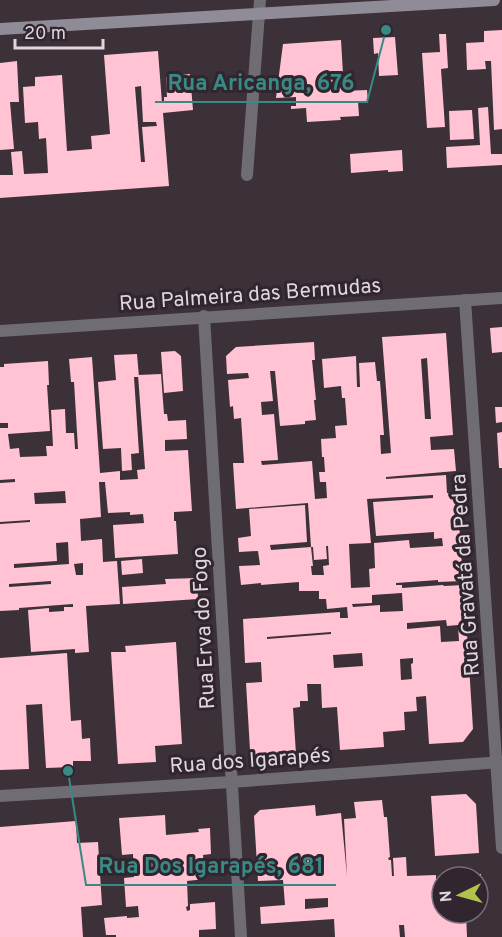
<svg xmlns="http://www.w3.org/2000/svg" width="502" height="937" viewBox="0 0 502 937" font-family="Overpass,sans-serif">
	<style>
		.building { fill: #ffc3d3; fill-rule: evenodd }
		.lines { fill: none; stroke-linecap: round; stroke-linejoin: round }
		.street { stroke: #6f6d73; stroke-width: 12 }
		.secondary { stroke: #908c97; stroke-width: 12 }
		.labels { text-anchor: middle; stroke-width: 6; stroke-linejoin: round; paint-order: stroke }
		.street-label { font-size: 21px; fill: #dfd7dd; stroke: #31262f }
		.leader { fill: none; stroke: #398984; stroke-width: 2 }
		.callout-dot { fill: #398984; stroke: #31262f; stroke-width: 2 }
		.callout-label { font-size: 22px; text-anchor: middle; font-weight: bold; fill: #398984; stroke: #31262f; stroke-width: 6; stroke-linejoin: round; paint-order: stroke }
	</style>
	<rect width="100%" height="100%" fill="#3c3039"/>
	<g class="building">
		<polygon points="502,30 502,129 494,130 491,61 485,61 486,69 467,70 466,43 484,42 484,31"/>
		<polygon points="439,34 446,34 448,68 441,69 445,127 427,128 422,53 440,52"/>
		<polygon points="395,37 398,75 379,76 378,53 374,54 373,38"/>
		<polygon points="341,40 344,91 367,90 368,101 358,101 359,116 340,117 341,120 307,122 306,108 291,109 291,106 296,106 296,97 276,98 283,44"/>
		<path d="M158,51L162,103H164V97H167L166,77L190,74L193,110L163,113L169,186L0,198V175H13L11,152L22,151L24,174L48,173L46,138L39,139L38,122L25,123L23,87L35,86V77L62,75L67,151L92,149L91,136L110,134L104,55ZM141,86L143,122H156L157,126L142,127L145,162H141L135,87Z"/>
		<polygon points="17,61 19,102 10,102 14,149 0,150 0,63"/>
		<polygon points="488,107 491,154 502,154 502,165 447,168 446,147 480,145 478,108"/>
		<polygon points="472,110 474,139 450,140 449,111"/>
		<polygon points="402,150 403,171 388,172 388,170 351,173 350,154"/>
		<polygon points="502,327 502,352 492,353 490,328"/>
		<path d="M446,333L453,435L430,437L431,450L454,449L456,471L386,477V479L446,475L447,493H457L463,581L438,582V580L396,583V585H402V588L443,585L444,586L464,585L473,729L463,742L429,744L426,696L416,697L417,711L404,712L405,730L383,732L384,747L340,750L337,707L322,708L321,684H307L308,701H300V707L293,708L296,754L257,757L250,750L246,683L262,682L261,662L245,663L243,619L340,612V618H348L347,607L327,609L326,599H319V591H299V582L261,585V583L241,585L239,566L260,565L258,551L239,552L238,538L251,536L249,509L305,505L307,542L270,545L271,550L311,547L308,503L236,509L233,463H244L241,418L234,419L233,406L230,407L228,380L249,378L248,373L227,374L226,356L236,347L314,342L315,360H312L316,400H314L316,420L305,421V424L280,426L275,371H270L273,401L261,402L262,415L274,414L278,460L261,461L262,465L312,461L315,499L327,498L326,482H320L319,472H325L324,457H322L321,439L336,438L335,426L347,425L345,398H342L341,386L324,388L322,359L356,356L357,387H360L359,363L375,362L377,381H380L384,435H380L381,454L391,453L382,337ZM427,358L431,419H425L421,359ZM433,495V498L373,502L376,536L434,532V539L442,538L443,546L410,548L409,540L374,543L375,568L369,569L370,587L351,588L349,544L371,543L367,499ZM326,546H328L329,565L323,566L324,575H312L311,566H313L311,547H313L314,560L327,559ZM402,593L403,611L380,612V605L353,607L352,604L372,603V595ZM446,620L447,626L458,625L459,641L441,642L440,626L407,629V623ZM331,632V634L267,639V637ZM362,653L363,666L334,668L333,655ZM413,658V663L411,664L412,679L401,680L400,659Z"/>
		<polygon points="175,351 181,356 183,391 164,393 161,352"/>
		<polygon points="137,354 139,377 134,377 139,453 131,454 132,470 122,471 121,448 103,449 98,382 116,380 114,355"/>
		<path d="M92,357L100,473L120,471V480L138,479L137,470L145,469L138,375L161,374L164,414H167L168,421L186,420L187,439L165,440V451L188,450L192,511L174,512V521H176L178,554L115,558L113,525L144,523L143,514L130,515V512L108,513L105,482H99L101,517L80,519L81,541L102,539L103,562L117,561L120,604L86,606L89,652L75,653V649L31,652L28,610L49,608V612L64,611V607H73V604L19,608V610L0,611V524L30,522V520L0,522V483L15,482V479L0,480V428H8V423H0V367H4V364L48,361L49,385H47L50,431L8,434L10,449L19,448L20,457L47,456L46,446H53L51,410L65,409L66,433H74L75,449H78L74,382H71L69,359ZM65,491L66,503L35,504L34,493ZM68,542L69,564L14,568V564L57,561L56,543ZM83,563V575H76L74,564ZM51,581V584L9,587V584Z"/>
		<polygon points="495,407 502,407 502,422 496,423"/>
		<polygon points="502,432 502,468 499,468 497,433"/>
		<polygon points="142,559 143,573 122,575 121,561"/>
		<polygon points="197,578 198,599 123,604 122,587 166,584 165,579"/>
		<polygon points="176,642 182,744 155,746 156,762 118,764 111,652 126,652 125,646"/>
		<polygon points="67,653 71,721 81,720 82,739 90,738 91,761 73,761 73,767 46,768 42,704 26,705 29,769 0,770 0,658"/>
		<polygon points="466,794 476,804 479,853 435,856 431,796"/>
		<path d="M382,800L384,817H387L390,857L388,858L389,860H391L392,876H394L393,858L406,857L407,876L436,875V889L442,888V913H466L467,937H405L404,925H399L400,937H335L334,919L261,924L260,907L285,905L283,880L258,881L254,816L260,810L315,805L316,816L341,813L347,876L344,819L356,818L354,802ZM328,898V907L305,909V899Z"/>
		<polygon points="165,815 166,835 199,832 198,829 210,828 211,854 203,855 205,879 187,881 188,906 186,907 187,911 190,910 190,904 215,902 216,929 199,930 199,937 116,937 116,935 106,935 104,918 127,916 127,918 139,917 138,906 126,907 124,878 134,877 133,854 122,855 119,818"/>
		<polygon points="76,821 77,843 98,842 102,905 81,907 83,937 0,937 0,827"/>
		<polygon points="481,874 483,910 478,910 478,877 465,877 465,875"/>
	</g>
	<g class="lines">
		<g class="street">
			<polyline points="247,175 260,0"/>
			<polyline points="465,300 502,848"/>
			<polyline points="204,316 241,937"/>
			<polyline points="0,331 502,298"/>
			<polyline points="0,796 231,782 502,762"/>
		</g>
		<polyline class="secondary" points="0,29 494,0"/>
	</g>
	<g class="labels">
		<g class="street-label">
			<text transform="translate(250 294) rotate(-4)" y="7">Rua Palmeira das Bermudas</text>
			<text transform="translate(465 575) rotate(-94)" y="7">Rua Gravatá da Pedra</text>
			<text transform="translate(203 628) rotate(-93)" y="7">Rua Erva do Fogo</text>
			<text transform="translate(250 760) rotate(-4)" y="7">Rua dos Igarapés</text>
		</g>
	</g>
	<path class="leader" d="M386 30L367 102H155M68 771L86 885H336"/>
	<g class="callout-dot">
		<circle cx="386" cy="30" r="6"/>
		<circle cx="68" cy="771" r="6"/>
	</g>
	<g class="callout-label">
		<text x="261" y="90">Rua Aricanga, 676</text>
		<text x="211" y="873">Rua Dos Igarapés, 681</text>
	</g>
	<g transform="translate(460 895) rotate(265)"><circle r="28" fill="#31262f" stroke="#776d75" stroke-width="1.5"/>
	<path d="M0-4.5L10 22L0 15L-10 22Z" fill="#b3c24b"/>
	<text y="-9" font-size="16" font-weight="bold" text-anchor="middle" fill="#dfd7dd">N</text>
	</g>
	<path d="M15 39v9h88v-9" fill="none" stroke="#dfd7dd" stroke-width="3"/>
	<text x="24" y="39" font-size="18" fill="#dfd7dd" stroke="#31262f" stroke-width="4.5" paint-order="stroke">20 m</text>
</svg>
